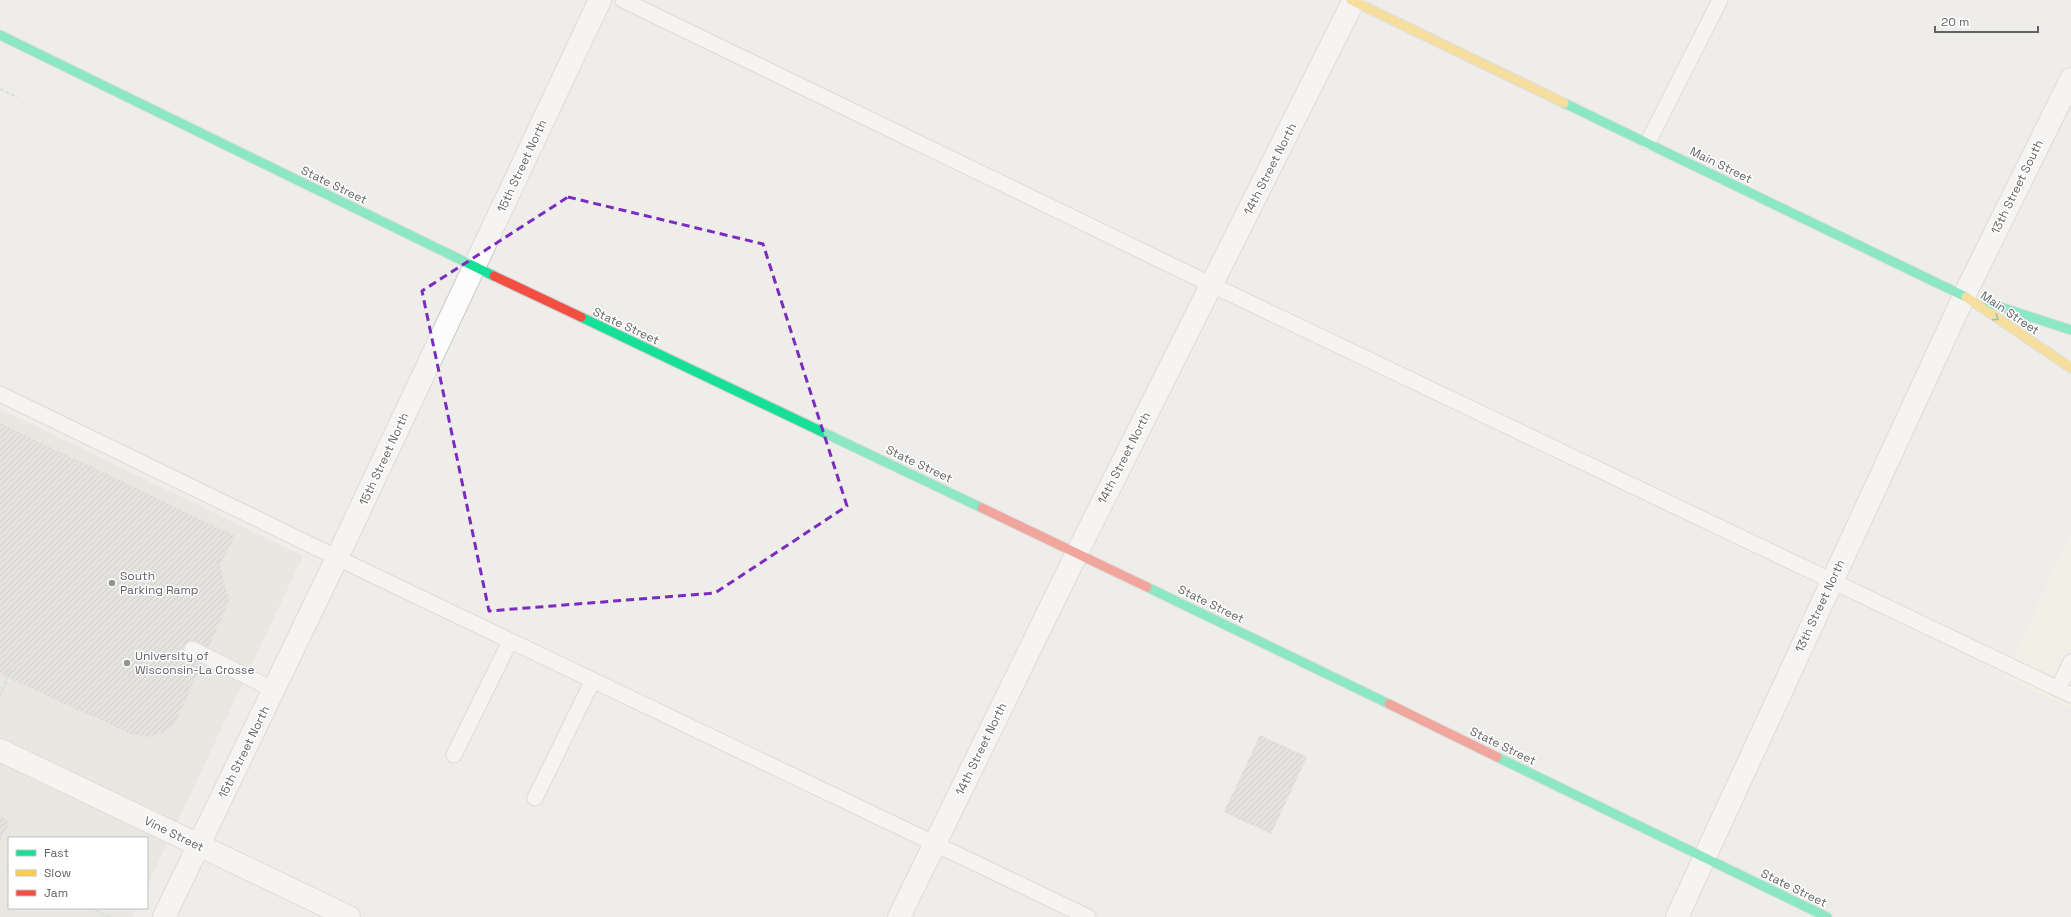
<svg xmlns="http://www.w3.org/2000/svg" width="2071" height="917" viewBox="0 0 2071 917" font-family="'Space Grotesk',sans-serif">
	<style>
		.commercial { fill: #f6f1e5 }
		.education { fill: #e1dfda }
		.building { fill: url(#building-hatch) }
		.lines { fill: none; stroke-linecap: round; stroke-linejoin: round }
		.lane-casing { stroke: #c9c9c9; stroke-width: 17 }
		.street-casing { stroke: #c9c9c9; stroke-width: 24 }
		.fast-casing { stroke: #cbcbcb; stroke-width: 11 }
		.slow-casing { stroke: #cbcbcb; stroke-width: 11 }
		.jam-casing { stroke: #cbcbcb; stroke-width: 11 }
		.path { stroke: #cacfcd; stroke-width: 2.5; stroke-dasharray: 4 2; stroke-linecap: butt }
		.lane { stroke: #fcfcfc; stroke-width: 15 }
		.street { stroke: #fcfcfc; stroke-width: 22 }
		.fast { stroke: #16e098; stroke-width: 9 }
		.slow { stroke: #ffcf43; stroke-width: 9 }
		.jam { stroke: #f24e42; stroke-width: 9 }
		.oneway { stroke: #507c71 }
		.marked { fill: none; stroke: #7b2cbf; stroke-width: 3; stroke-dasharray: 8 5; stroke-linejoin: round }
		.poi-dot { fill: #919395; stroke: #fff; stroke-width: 1.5 }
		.labels { text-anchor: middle; stroke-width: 3; stroke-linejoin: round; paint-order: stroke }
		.street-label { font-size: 12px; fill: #5f6367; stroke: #fff }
		.poi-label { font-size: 12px; fill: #5f6367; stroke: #fff; text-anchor: start }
	</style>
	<defs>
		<pattern id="building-hatch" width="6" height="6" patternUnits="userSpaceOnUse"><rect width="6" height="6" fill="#d5d4d3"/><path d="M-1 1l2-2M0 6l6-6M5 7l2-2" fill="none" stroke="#b0b0af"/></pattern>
	</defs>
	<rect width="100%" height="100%" fill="#eeedea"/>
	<polygon class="commercial" points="2071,531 2071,708 2005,677"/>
	<polygon class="education" points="0,409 303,556 147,886 147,838 9,838 9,908 136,908 132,917 0,917"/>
	<g class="building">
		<polygon points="0,423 235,536 220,565 229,601 175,724 164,732 148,737 131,734 0,674"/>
		<polygon points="1260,735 1307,757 1271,834 1224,812"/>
		<polygon points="0,817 10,822 0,841"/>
	</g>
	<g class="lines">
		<defs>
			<g id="lane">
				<polyline points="623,0 1212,285 2071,695"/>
				<polyline points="1648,142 1720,0"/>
				<polyline points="0,394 377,577 1088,917"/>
				<polyline points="192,649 274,690"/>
				<polyline points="2058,689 2071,662"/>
				<polyline points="454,755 510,641"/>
				<polyline points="535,798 593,680"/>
			</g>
			<g id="street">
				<polyline points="0,750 349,917"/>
				<polyline points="164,917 337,558 600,0"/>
				<polyline points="899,917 1077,553 1354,0"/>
				<polyline points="1677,917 1964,296 2071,79"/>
			</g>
			<g id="fast">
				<polyline points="0,35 494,276"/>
				<polyline points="1564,103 1966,297"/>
				<polyline points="1988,303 2071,330"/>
				<polyline points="581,317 982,508"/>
				<polyline points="1147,587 1389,704"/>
				<polyline points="1497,757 1827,917"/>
			</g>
			<g id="slow">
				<polyline points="1351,0 1564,103"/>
				<polyline points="1966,297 2071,368"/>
			</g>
			<g id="jam">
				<polyline points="494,276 581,317"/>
				<polyline points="982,508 1147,587"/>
				<polyline points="1389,704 1497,757"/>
			</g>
		</defs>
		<use href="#lane" class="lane-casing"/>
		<use href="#street" class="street-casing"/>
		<use href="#fast" class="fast-casing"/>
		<use href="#slow" class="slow-casing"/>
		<use href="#jam" class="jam-casing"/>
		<g class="path">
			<polyline points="0,89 17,97"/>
			<polyline points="0,696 15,660"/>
			<polyline points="6,869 9,870"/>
			<polyline points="90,908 110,917"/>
		</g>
		<use href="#lane" class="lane"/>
		<use href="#street" class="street"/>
		<use href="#fast" class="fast"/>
		<use href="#slow" class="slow"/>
		<use href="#jam" class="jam"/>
	</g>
	<defs><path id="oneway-chevron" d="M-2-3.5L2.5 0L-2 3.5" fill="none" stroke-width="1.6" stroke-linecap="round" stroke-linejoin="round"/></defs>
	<use class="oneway" href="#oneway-chevron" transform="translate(1996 318) rotate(34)"/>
	<path d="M0 0H2071V917H0ZM568,197L763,244L847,506L715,593L489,611L422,291Z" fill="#eeedea" fill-opacity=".55" fill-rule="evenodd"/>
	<path class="marked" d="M568,197L763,244L847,506L715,593L489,611L422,291Z"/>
	<g class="poi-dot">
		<circle cx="112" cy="583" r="4"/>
		<circle cx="127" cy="663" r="4"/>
	</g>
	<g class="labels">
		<g class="street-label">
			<text transform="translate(1721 165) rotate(26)" y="4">Main Street</text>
			<text transform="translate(522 166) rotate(-65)" y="4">15th Street North</text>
			<text transform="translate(1270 169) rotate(-63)" y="4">14th Street North</text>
			<text transform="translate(334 185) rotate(26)" y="4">State Street</text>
			<text transform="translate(2017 187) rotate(-64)" y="4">13th Street South</text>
			<text transform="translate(2010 313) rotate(34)" y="4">Main Street</text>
			<text transform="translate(626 326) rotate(25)" y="4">State Street</text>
			<text transform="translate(1124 458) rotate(-63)" y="4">14th Street North</text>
			<text transform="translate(384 459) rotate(-65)" y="4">15th Street North</text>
			<text transform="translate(919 464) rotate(25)" y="4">State Street</text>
			<text transform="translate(1211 604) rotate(26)" y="4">State Street</text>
			<text transform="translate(1820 606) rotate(-65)" y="4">13th Street North</text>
			<text transform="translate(1503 746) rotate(26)" y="4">State Street</text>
			<text transform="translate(981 749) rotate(-64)" y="4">14th Street North</text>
			<text transform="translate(244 752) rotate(-64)" y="4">15th Street North</text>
			<text transform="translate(174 834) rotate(26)" y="4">Vine Street</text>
			<text transform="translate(1794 888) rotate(26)" y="4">State Street</text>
		</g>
		<g class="poi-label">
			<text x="120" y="580">South<tspan x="120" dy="14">Parking Ramp</tspan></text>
			<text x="135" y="660">University of<tspan x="135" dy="14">Wisconsin-La Crosse</tspan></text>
		</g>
	</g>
	<rect x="8" y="837" width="140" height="72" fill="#ffffff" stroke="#bfc1c2"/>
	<rect x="16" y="850" width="20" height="6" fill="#16e098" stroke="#bfc1c2"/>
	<text x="44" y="857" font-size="12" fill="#5f6367">Fast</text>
	<rect x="16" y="870" width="20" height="6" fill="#ffcf43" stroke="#bfc1c2"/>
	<text x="44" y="877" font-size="12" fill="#5f6367">Slow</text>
	<rect x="16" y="890" width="20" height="6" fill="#f24e42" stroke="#bfc1c2"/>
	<text x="44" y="897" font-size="12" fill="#5f6367">Jam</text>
	<path d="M1935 26v6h103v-6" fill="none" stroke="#5f6367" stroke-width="2"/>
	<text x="1941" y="26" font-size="12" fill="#5f6367" stroke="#ffffff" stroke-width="3" paint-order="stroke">20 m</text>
</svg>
